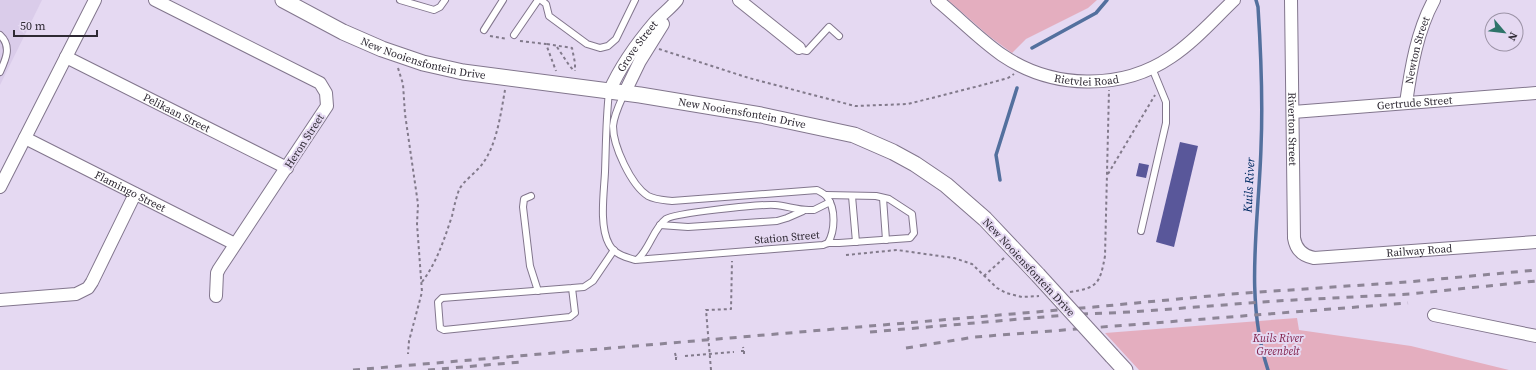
<svg xmlns="http://www.w3.org/2000/svg" width="1536" height="370" viewBox="0 0 1536 370" font-family="'Source Serif 4',serif">
	<style>
		.built { fill: #daccea }
		.green { fill: #e4aebf }
		.lines { fill: none; stroke-linecap: round; stroke-linejoin: round }
		.stream { stroke: #53709e; stroke-width: 3.5 }
		.building { fill: #59579a }
		.service-casing { stroke: #82768d; stroke-width: 8 }
		.minor-casing { stroke: #82768d; stroke-width: 14 }
		.tertiary-casing { stroke: #82768d; stroke-width: 17 }
		.path { stroke: #827a8b; stroke-width: 2; stroke-dasharray: 3 3; stroke-linecap: butt }
		.service { stroke: #fff; stroke-width: 6 }
		.minor { stroke: #fff; stroke-width: 12 }
		.tertiary { stroke: #fff; stroke-width: 15 }
		.rail { stroke: #8d8596; stroke-width: 3; stroke-dasharray: 7 7; stroke-linecap: butt }
		.tertiary-bridge-casing { stroke: #82768d; stroke-width: 17; stroke-linecap: butt }
		.tertiary-bridge { stroke: #fff; stroke-width: 15 }
		.labels { text-anchor: middle; stroke-width: 4; stroke-linejoin: round; paint-order: stroke }
		.street-label { font-size: 11px; fill: #2e2933; stroke: #e5d9f2 }
		.park-label { font-size: 11px; font-style: italic; fill: #801f49; stroke: #e5d9f2 }
		.water-label { font-size: 12px; font-style: italic; fill: #012c64; stroke: #e5d9f2 }
	</style>
	<rect width="100%" height="100%" fill="#e5d9f2"/>
	<polygon class="built" points="0,0 42,0 0,85"/>
	<g class="green">
		<polygon points="948,0 1097,0 1088,8 1026,39 1012,53 989,36"/>
		<polygon points="1297,318 1299,330 1411,346 1509,370 1139,370 1105,333"/>
	</g>
	<g class="lines">
		<g class="stream">
			<path d="M1256,0L1258,7C1261,53 1263,100 1261,147C1259,220 1244,298 1268,370"/>
			<polyline points="1032,48 1096,13 1107,0"/>
			<polyline points="1000,180 996,155 1017,88"/>
		</g>
	</g>
	<g class="building">
		<polygon points="1180,142 1198,146 1174,247 1156,242"/>
		<polygon points="1139,163 1149,165 1146,178 1136,176"/>
	</g>
	<g class="lines">
		<defs>
			<g id="service">
				<polyline points="400,0 434,10 440,7 445,0"/>
				<polyline points="541,0 546,4 549,16 587,44 600,48 608,46 616,39 635,0"/>
				<polyline points="484,30 503,0"/>
				<path d="M0,35C12,46 6,59 0,72"/>
				<polyline points="514,35 538,0"/>
				<polyline points="799,48 802,50 807,51 829,27 839,36"/>
				<path d="M609,92C606,119 606,145 605,172C604,193 599,226 609,244C614,254 625,257 635,260L823,245L828,243H839L910,238L914,233L912,214L889,199L876,196L826,195"/>
				<path d="M624,94C619,105 614,115 613,126C613,146 631,185 648,196C656,200 664,200 672,201L817,190C821,192 825,194 827,197C836,209 835,231 828,243"/>
				<polyline points="531,196 524,199 523,207 530,266 538,291"/>
				<polyline points="852,196 856,242"/>
				<polyline points="883,198 886,240"/>
				<polyline points="660,225 688,227 777,221 787,218 803,211"/>
				<polyline points="1141,231 1166,123 1166,102 1152,68"/>
				<path d="M638,259C650,248 653,229 666,219C674,213 761,204 775,205C787,206 797,210 809,210H814L830,202"/>
				<polyline points="572,288 575,313 570,317 444,330 440,328 438,302 442,298 572,288 584,287 593,281 614,250"/>
			</g>
			<g id="minor">
				<polyline points="155,0 320,83 326,93 327,106 219,269 217,273 216,296"/>
				<polyline points="739,0 799,48"/>
				<path id="s1" d="M937,0C959,18 979,39 1002,55C1052,89 1121,91 1171,57C1194,42 1214,19 1234,0"/>
				<path id="s2" d="M1291,0L1294,238C1296,250 1303,256 1314,258L1536,242"/>
				<path id="s3" d="M66,57L287,168"/>
				<path id="s4" d="M609,92C620,67 637,43 655,22C662,14 671,8 677,0"/>
				<polyline points="624,94 640,61 663,24"/>
				<path id="s5" d="M1406,103C1411,68 1417,31 1434,0"/>
				<path id="s6" d="M1293,112L1536,93"/>
				<path id="s7" d="M25,138L235,244"/>
				<polyline points="0,187 95,0"/>
				<polyline points="0,300 76,294 88,288 92,282 135,194"/>
				<polyline points="1434,315 1536,336"/>
			</g>
			<g id="tertiary">
				<path id="s8" d="M283,0L343,32L382,49L423,63L463,72L640,95L761,115L854,135L893,152L915,164L946,185L985,219L1038,275"/>
				<polyline points="1112,356 1125,370"/>
			</g>
		</defs>
		<use href="#service" class="service-casing"/>
		<use href="#minor" class="minor-casing"/>
		<use href="#tertiary" class="tertiary-casing"/>
		<g class="path">
			<polyline points="490,36 507,39"/>
			<polyline points="520,41 546,44 556,71"/>
			<polyline points="547,44 572,48 575,63 575,71"/>
			<polyline points="557,47 569,65 574,71"/>
			<polyline points="659,49 749,78 855,106 908,104 979,86 1008,78 1014,74"/>
			<polyline points="398,68 403,84 405,114 418,204 417,224 422,292 409,341 408,354"/>
			<polyline points="1108,174 1155,95"/>
			<polyline points="846,255 897,250 954,258 972,264 997,288 1006,293 1022,297 1039,296"/>
			<polyline points="984,276 1005,257"/>
			<path d="M422,282C437,262 444,240 452,216C454,207 456,198 459,190C463,181 477,172 483,163C497,144 501,112 505,90"/>
			<path d="M1070,292C1098,288 1100,283 1105,256L1109,90"/>
			<polyline points="741,351 744,351 743,347"/>
			<polyline points="744,351 744,355"/>
			<polyline points="675,353 676,357 678,357"/>
			<polyline points="685,356 734,352"/>
			<polyline points="676,357 676,362"/>
			<polyline points="711,370 706,310 731,309 732,261"/>
		</g>
		<use href="#service" class="service"/>
		<use href="#minor" class="minor"/>
		<use href="#tertiary" class="tertiary"/>
		<g class="rail">
			<polyline points="1081,314 1132,312 1275,301 1410,294 1536,281"/>
			<polyline points="870,332 1067,315"/>
			<polyline points="906,348 975,337 1408,303"/>
			<polyline points="353,370 1094,307 1231,294 1407,282 1536,270"/>
			<polyline points="428,370 521,362"/>
		</g>
		<defs>
			<polyline id="tertiary-bridge" points="1038,275 1112,356"/>
		</defs>
		<use href="#tertiary-bridge" class="tertiary-bridge-casing"/>
		<use href="#tertiary-bridge" class="tertiary-bridge"/>
	</g>
	<g class="labels">
		<g class="street-label">
			<text dy="4" stroke="none"><textPath href="#s4" startOffset="54">Grove Street</textPath></text>
			<text dy="4" stroke="none"><textPath href="#s5" startOffset="54">Newton Street</textPath></text>
			<text dy="4" stroke="none"><textPath href="#s8" startOffset="153">New Nooiensfontein Drive</textPath></text>
			<text dy="4" stroke="none"><textPath href="#s1" startOffset="175">Rietvlei Road</textPath></text>
			<text dy="4" stroke="none"><textPath href="#s6" startOffset="122">Gertrude Street</textPath></text>
			<text dy="4" stroke="none"><textPath href="#s3" startOffset="124">Pelikaan Street</textPath></text>
			<text dy="4" stroke="none"><textPath href="#s8" startOffset="477">New Nooiensfontein Drive</textPath></text>
			<text dy="4" stroke="none"><textPath href="#s2" startOffset="129">Riverton Street</textPath></text>
			<text transform="translate(304 141) rotate(-57)" y="4">Heron Street</text>
			<text dy="4" stroke="none"><textPath href="#s7" startOffset="118">Flamingo Street</textPath></text>
			<text transform="translate(787 237) rotate(-5)" y="4">Station Street</text>
			<text dy="4" stroke="none"><textPath href="#s2" startOffset="374">Railway Road</textPath></text>
			<text transform="translate(1029 267) rotate(47)" y="4">New Nooiensfontein Drive</text>
		</g>
		<g class="park-label">
			<text x="1278" y="342">Kuils River<tspan x="1278" dy="13">Greenbelt</tspan></text>
		</g>
		<g class="water-label">
			<text transform="translate(1249 185) rotate(-87)" y="4">Kuils River</text>
		</g>
	</g>
	<g transform="translate(1504 32) rotate(118)"><circle r="19" fill="#e5d9f2" stroke="#9c93a6"/>
	<path d="M0-3L7 15L0 10L-7 15Z" fill="#2e7469"/>
	<text y="-6" font-size="11" font-weight="bold" text-anchor="middle" fill="#2e2933">N</text>
	</g>
	<path d="M14 30v6h83v-6" fill="none" stroke="#2e2933" stroke-width="2"/>
	<text x="20" y="30" font-size="12" fill="#2e2933" stroke="#e5d9f2" stroke-width="3" paint-order="stroke">50 m</text>
</svg>
